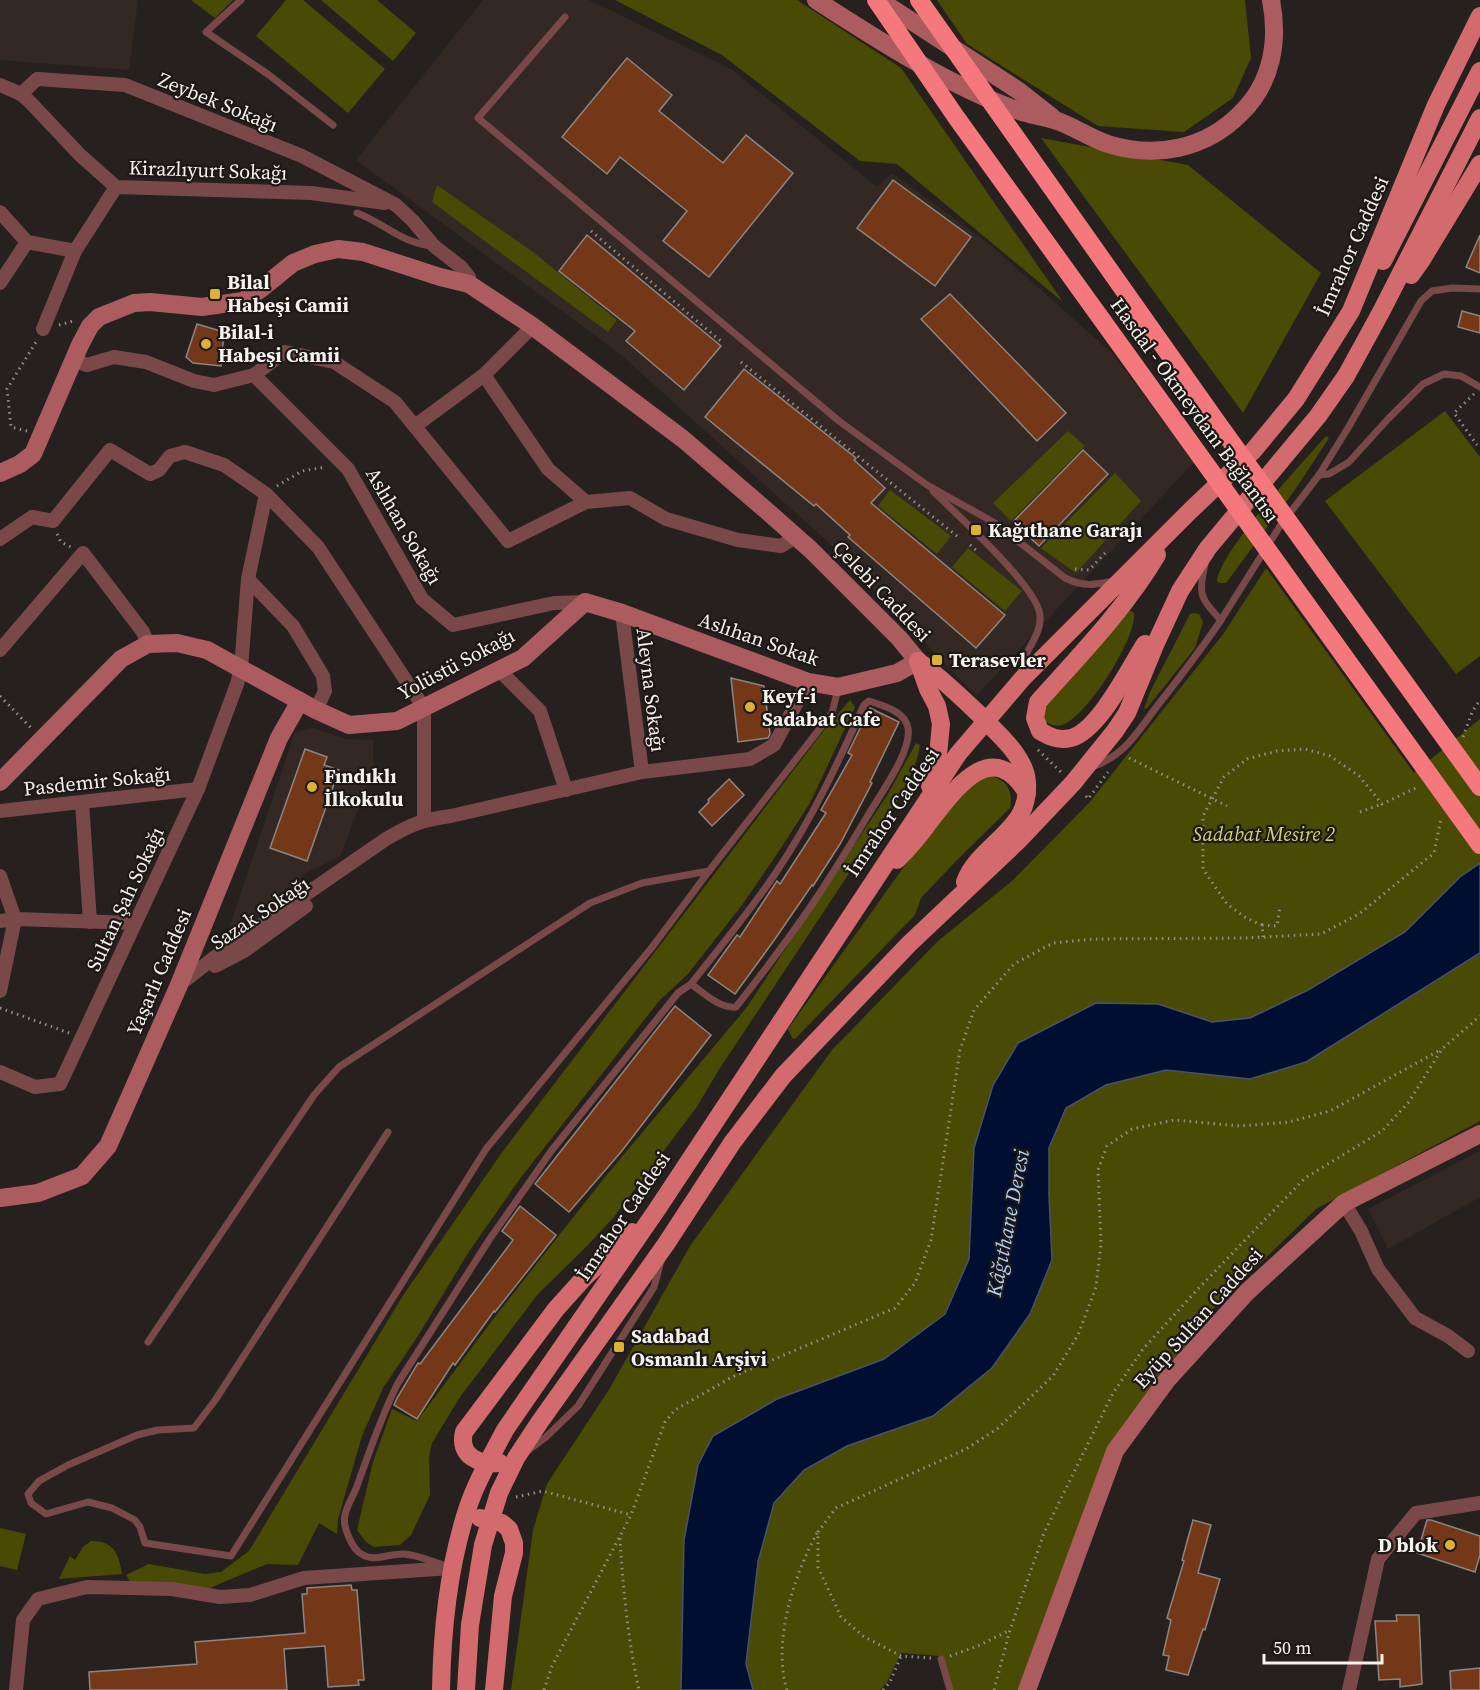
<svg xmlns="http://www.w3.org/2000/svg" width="1480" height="1690" viewBox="0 0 1480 1690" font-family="'Source Serif 4',serif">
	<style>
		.built { fill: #332823 }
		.green { fill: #494b04 }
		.water { fill: #000e31; stroke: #4a526a; stroke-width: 1.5 }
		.building { fill: #743819; stroke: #8c8683; stroke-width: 1.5 }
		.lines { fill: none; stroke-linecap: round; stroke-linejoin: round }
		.path { stroke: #928e8c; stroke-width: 3; stroke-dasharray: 1.5 4.5; stroke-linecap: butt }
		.lane { stroke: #7b4849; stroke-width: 7 }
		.street { stroke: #7b4849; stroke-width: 14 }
		.secondary { stroke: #ac5c5e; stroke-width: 18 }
		.primary { stroke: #d36b6e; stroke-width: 18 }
		.highway-bridge { stroke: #f5787c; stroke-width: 18 }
		.poi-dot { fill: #ddb233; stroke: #1c1816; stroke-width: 2 }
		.labels { text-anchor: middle; stroke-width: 4.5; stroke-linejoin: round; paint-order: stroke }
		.street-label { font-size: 20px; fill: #f5f2f0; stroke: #1c1816 }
		.poi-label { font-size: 20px; font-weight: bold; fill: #f5f2f0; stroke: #1c1816; text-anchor: start }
		.park-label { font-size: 20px; font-style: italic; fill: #d2d773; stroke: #1c1816 }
		.water-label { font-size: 21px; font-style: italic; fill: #afcffe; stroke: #1c1816 }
	</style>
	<rect width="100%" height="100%" fill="#26211f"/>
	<g class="built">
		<polygon points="0,0 138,0 129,70 0,60"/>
		<polygon points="483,0 589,0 731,69 877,187 892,173 988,243 1113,354 1194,462 976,696 829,543 619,353 356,160"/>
		<polygon points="313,728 346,739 373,740 373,770 340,857 311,870 226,937 295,732"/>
		<polygon points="1480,1151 1480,1197 1388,1249 1368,1209"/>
	</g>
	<g class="green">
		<polygon points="191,0 233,0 215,18"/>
		<polygon points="286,0 303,0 385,69 348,113 256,36"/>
		<polygon points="321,0 377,0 416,33 393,61"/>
		<polygon points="615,0 797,0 901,68 1063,302 897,164 860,161 722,55"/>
		<polygon points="937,0 1245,0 1251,58 1233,98 1184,132 1098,126 967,44"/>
		<polygon points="1041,138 1188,165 1321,273 1243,413"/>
		<polygon points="437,185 533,252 617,320 608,332 432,202"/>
		<polygon points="1445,411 1480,457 1480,656 1456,674 1325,501"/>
		<polygon points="1068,431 1085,446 1011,521 993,503"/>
		<path d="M1326,436L1329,438L1295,490L1226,583H1219L1217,581C1220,551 1303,462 1326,436Z"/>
		<polygon points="1115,473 1141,501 1076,573 1041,548"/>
		<polygon points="890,490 951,536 937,554 878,506"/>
		<polygon points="968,548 1022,591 1005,611 952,567"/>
		<polygon points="1266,568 1414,773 1480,719 1480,863 1460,877 1405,932 1308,990 1250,1018 1212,1022 1158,1004 974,1148 969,1259 945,1314 884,1359 777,1399 713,1436 698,1465 684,1540 681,1690 511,1690 533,1530 547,1484 610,1388 690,1246 832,1050 938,941 1012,881 1089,803 1224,633"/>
		<path d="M1128,609L1134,613C1137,638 1086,718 1062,725C1056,727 1049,724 1044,721V705Z"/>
		<polygon points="1194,613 1199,614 1203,622 1195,648 1147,708 1144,709 1150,692 1190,614"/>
		<polygon points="850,700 855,707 810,803 779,851 742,905 688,974 659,1001 519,1180 468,1253 421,1331 383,1388 362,1436 338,1519 337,1534 319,1523 298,1565 267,1564 205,1590 132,1585 126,1575 149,1564 205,1574 221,1572 249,1551 402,1297 503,1151 828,725"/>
		<path d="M916,743L920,745C917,765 907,783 897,801L720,1068L696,1108L613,1218L587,1246L538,1294L460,1397L432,1443L429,1457L430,1495L411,1535L400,1545L374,1547L366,1542L357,1530L373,1462L392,1409L417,1421L494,1318L601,1182L747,1007L888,794Z"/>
		<path d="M992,776C1008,781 1013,792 1010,808L955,862L921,898L915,915L795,1039L792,1038L788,1029L908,861L973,782Z"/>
		<polygon points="1480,954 1480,1121 1316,1209 1208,1314 1109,1454 1025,1690 953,1690 940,1656 901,1653 887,1682 880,1690 753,1690 746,1664 758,1562 774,1503 804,1470 847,1446 933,1416 992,1368 1049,1195 1049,1148 1066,1108 1106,1085 1166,1070 1250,1079 1306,1062"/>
		<polygon points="0,1528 26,1534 17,1570 0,1566"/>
		<path d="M91,1541C114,1541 119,1554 122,1574L59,1579L70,1556L75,1560L83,1547Z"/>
	</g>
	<polygon class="water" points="1480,863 1480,953 1306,1062 1250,1079 1166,1070 1106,1085 1066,1108 1049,1148 1049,1195 1052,1260 1030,1314 992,1368 933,1416 847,1446 804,1470 774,1503 758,1562 746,1664 753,1690 681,1690 684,1540 698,1465 713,1436 777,1399 884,1359 945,1314 969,1259 974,1148 993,1085 1018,1043 1096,1003 1158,1004 1212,1022 1250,1018 1308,990 1405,932 1460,877"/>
	<g class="building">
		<polygon points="627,58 672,95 659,111 723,163 746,135 793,173 709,277 663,241 687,211 620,157 607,174 562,137"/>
		<polygon points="893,180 971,237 935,286 857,228"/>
		<polygon points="587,235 721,346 684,390 626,341 635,331 559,271"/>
		<polygon points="1480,235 1480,273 1466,267"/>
		<polygon points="950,294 1066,413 1037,441 921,319"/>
		<polygon points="1462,311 1480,316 1480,333 1458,327"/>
		<polygon points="197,324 224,332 221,366 193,363 186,357"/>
		<polygon points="744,369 856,458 854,460 885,488 871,503 1005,615 976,648 848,537 850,535 816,504 814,506 705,417"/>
		<polygon points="1083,450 1108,474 1039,546 1013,522"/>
		<polygon points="731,678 764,686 770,734 768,738 738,742"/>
		<polygon points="870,708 899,722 870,782 872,783 840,844 813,886 812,885 775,939 735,994 708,975 737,935 740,937 777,881 780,884 826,813 821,810 852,755 848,753"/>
		<polygon points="305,749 327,757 324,765 339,770 307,861 270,848"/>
		<polygon points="729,779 744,795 712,826 699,812 709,802 708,800"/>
		<polygon points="675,1006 711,1035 621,1152 569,1212 535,1184"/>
		<polygon points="520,1206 556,1235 495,1312 494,1311 455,1365 453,1363 417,1419 394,1405 397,1398 418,1363 420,1364 513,1240 502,1231"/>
		<polygon points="1193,1520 1211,1525 1198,1573 1220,1579 1205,1630 1203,1629 1188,1675 1166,1670 1169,1656 1163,1655 1171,1620 1167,1618 1184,1561 1182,1560"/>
		<polygon points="1427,1520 1431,1520 1480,1536 1480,1555 1475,1572 1417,1553"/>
		<polygon points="351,1585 352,1590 357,1590 364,1680 358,1680 359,1685 328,1687 325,1646 284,1649 287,1690 90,1690 89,1672 197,1664 195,1642 305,1633 302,1594 307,1594 307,1588"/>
		<polygon points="1396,1615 1419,1615 1422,1684 1400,1687 1400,1679 1379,1680 1375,1621 1397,1621"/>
		<polygon points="1480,1668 1480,1690 1451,1690 1450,1671"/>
	</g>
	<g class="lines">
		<g class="path">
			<polyline points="591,231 723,343"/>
			<polyline points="59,325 73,321"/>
			<polyline points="741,362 958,537"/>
			<polyline points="1474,394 1454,413 1477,445"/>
			<polyline points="27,431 11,427 7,389 36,342"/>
			<polyline points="277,486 302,471 326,467"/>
			<polyline points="57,534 61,542 71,547"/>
			<polyline points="970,545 976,550"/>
			<polyline points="1075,569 1089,570 1107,551"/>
			<polyline points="0,696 32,729"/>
			<polyline points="1463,737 1472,712 1480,700"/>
			<polyline points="1038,750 1062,773"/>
			<polyline points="1129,758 1227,806"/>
			<polyline points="1086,796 1088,799 1108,772"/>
			<polyline points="1360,812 1382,804"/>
			<polyline points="1262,925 1277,926 1280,907"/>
			<polyline points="1263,937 1262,925 1246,918 1227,904 1203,869 1203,816 1224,777 1247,759 1277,751 1305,749 1330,756 1359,776 1382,804 1418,787"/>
			<polyline points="0,1008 69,1033"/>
			<polyline points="516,1497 543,1491 631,1515"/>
			<path d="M620,1538C623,1589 628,1640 639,1690"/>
			<polyline points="950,1656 978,1646 1010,1630"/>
			<polyline points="931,1658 901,1656 863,1636 841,1617 818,1567 818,1532 836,1508 966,1449 997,1429 1053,1376 1078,1335 1096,1287 1101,1244 1098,1170 1107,1146 1132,1129 1174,1120 1240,1126 1289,1122 1330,1111 1442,1049"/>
			<polyline points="544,1690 552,1666 631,1515 665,1422 675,1410 732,1377 895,1308 915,1283 931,1240 960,1050 974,1010 1014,964 1053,943 1094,939 1245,938 1321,934 1359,914 1434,853 1441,819"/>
			<path d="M787,1690C772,1642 794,1575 817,1533"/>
			<polyline points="883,1690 890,1682 901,1656"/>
			<polyline points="994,1690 1010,1630 1044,1533 1113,1393 1143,1349 1196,1291 1305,1178 1382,1131 1408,1103 1442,1049 1480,1016"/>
		</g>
		<g class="lane">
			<polyline points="241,0 206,32 269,75 333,125"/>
			<path d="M565,17L478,118L839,421L927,485L995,523L1065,578C1083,587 1095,585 1114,581"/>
			<path d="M357,213C386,224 399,242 432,246"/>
			<polyline points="1319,475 1329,474 1349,462 1388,419 1423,384 1444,374 1461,376 1480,387"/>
			<path d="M933,491C956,514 1039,588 1040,616C1042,639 1018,654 1022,677"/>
			<polyline points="1221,620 1280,526 1319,475 1348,428 1421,301 1432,291 1452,288 1480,289"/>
			<path d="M1092,767C1126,755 1137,732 1158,705C1180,677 1201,650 1221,620C1200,599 1198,593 1205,565"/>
			<polyline points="388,1132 216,1399 194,1428 158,1430 137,1435 68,1465 39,1481 28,1494 31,1503 46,1514 88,1502 112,1508 135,1520 140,1527 145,1543 231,1556 486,1149 653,946 709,871"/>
			<polyline points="148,1342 314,1095 339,1067 590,903 642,883 709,871 832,713 838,689"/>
			<polyline points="526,1452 546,1437 578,1406 654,1287 661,1261"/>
			<path d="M443,1565C430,1561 418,1555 404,1554C391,1553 375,1562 363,1555C352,1550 342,1526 345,1515C347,1505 354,1495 357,1486C370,1451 381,1416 398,1383L489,1240L552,1150L678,993L691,984C720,947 751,910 777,871C812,819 839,761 864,705L869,701C884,706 905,711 908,728C912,749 884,789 873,807C859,830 845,854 830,877C802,922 769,965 736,1007C720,1009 704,993 691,984"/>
			<polyline points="941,1659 950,1690"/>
		</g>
		<g class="street">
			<polyline points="0,85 21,94 29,101 80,155 116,187 311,193 385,203"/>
			<polyline points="21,94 37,79 125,85 302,156 396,205 413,221 434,246 461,267 469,277 469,284"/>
			<polyline points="0,212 27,242 75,251"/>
			<polyline points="0,283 27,242"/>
			<polyline points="43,329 75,251 116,187"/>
			<polyline points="81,363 87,365 114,357 146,362 194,381 214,385 254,375 285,352 334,362 395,402 508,541 586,502 548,469 484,375"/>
			<polyline points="254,375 348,469 422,599 453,625 554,603 585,602"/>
			<polyline points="415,426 484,375 526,333"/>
			<polyline points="586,502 630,498 666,519 738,540 781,546 789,541"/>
			<polyline points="0,539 32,517 53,521 110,450 150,474 159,470 170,456 185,452 224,465 266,494 318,547 424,708 424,820"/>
			<polyline points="248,579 293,626 323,676 325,691 316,710"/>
			<polyline points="622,613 642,772"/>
			<polyline points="0,650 83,553 143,632 148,644"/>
			<polyline points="499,670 540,711 566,790"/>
			<polyline points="82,802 90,922"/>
			<polyline points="0,811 198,789"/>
			<polyline points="0,876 15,919 0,991"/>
			<polyline points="0,921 15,919 135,923"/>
			<polyline points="215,966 244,951 306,906"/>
			<path d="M179,985L215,957L386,839C412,824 421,820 451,816L642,772L750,759L774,745L808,682"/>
			<polyline points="0,1072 35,1087 60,1084 198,789 237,684 241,668 248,579 266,494"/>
			<polyline points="1344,1203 1361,1231 1378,1269 1415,1318 1448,1336 1468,1351"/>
			<polyline points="16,1690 23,1620 38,1599 87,1587 172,1589 220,1597 250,1595 304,1578 451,1568"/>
			<polyline points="1349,1690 1378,1559 1416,1513 1480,1503"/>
		</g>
		<g class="secondary">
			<path d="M816,0C878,40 949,86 1019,111C1030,115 1042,116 1054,120C1072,125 1089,138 1108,144C1156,159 1206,149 1241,113C1272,83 1279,41 1271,0"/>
			<polyline points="877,0 893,9 1019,91 1052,117"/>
			<polyline points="0,473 20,464 33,454 80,345 90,326 99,317 134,303 150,302 202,307 243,301 262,288 293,263 315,254 338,249 363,252 440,277 469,284 531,325 683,439 767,511 811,550 899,638 918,661"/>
			<polyline points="0,782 121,659 148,644 177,643 207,650 316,710 349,725 397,721 523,658 585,602 622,613 808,682 838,687 897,673 918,661"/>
			<polyline points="0,1198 38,1193 82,1176 108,1146 179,985 279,738 300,701"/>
			<polyline points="1027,1690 1115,1451 1167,1380 1247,1292 1344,1203 1480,1134"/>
		</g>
		<g class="primary">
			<polyline points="1383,261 1480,71"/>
			<polyline points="1411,275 1421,261 1480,164"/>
			<path d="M1145,644C1130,667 1099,731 1071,738C1059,741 1050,737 1040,731L1035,718L1038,702C1079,656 1125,609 1157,555"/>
			<path d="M918,661C942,678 962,698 984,719C998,734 1016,749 1024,769C1030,784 1027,805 1018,818C1003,841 975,855 965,882"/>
			<polyline points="918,661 928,689 937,706 941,724 938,755 930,786"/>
			<path d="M897,860C909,848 920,835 930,821C956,788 992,736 1027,793"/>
			<path d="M500,1463C479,1465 458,1456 464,1432L556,1309L583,1279L632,1232"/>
			<polyline points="480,1518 502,1523 509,1529 514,1543 514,1553 503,1596 494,1690"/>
			<path d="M441,1690C442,1631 448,1570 466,1513C475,1484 491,1457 505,1430L658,1208L958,754L1022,679L1191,510L1253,451L1296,399L1351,311L1436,105L1480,16"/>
			<polyline points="466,1690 470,1625 483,1545 499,1493 516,1458 539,1423 666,1244 732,1143 783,1076 909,944 1018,841 1073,783 1115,731 1127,713 1155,645 1180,591 1208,548 1318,416 1346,376 1381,312 1480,118"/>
		</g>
		<g class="highway-bridge">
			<polyline points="876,0 956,117 1480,845"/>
			<polyline points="919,0 1219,425 1480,787"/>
		</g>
	</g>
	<g class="poi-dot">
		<rect x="209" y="288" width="12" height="12" rx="3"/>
		<circle cx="206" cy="344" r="6"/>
		<rect x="970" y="524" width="12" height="12" rx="3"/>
		<rect x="931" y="654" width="12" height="12" rx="3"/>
		<circle cx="750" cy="707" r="6"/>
		<circle cx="312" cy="787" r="6"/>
		<rect x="613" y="1341" width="12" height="12" rx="3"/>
		<circle cx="1450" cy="1545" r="6"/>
	</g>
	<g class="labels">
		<g class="street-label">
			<text transform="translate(218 102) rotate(22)" y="7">Zeybek Sokağı</text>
			<text transform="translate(208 170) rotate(2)" y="7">Kirazlıyurt Sokağı</text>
			<text transform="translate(1352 246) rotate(-66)" y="7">İmrahor Caddesi</text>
			<text transform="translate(1195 410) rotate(54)" y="7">Hasdal - Okmeydanı Bağlantısı</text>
			<text transform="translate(404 526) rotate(60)" y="7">Aslıhan Sokağı</text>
			<text transform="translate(882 591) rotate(46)" y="7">Çelebi Caddesi</text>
			<text transform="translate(759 639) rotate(19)" y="7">Aslıhan Sokak</text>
			<text transform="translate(456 664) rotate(-28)" y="7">Yolüstü Sokağı</text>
			<text transform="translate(651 690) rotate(83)" y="7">Aleyna Sokağı</text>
			<text transform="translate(97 781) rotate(-6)" y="7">Pasdemir Sokağı</text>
			<text transform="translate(892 812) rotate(-56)" y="7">İmrahor Caddesi</text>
			<text transform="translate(125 899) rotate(-65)" y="7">Sultan Şah Sokağı</text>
			<text transform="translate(260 913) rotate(-34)" y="7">Sazak Sokağı</text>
			<text transform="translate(159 972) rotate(-67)" y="7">Yaşarlı Caddesi</text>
			<text transform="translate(623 1216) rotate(-56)" y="7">İmrahor Caddesi</text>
			<text transform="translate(1198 1318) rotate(-48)" y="7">Eyüp Sultan Caddesi</text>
		</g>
		<g class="poi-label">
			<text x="227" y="289">Bilal<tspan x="227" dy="23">Habeşi Camii</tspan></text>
			<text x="218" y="339">Bilal-i<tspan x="218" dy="23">Habeşi Camii</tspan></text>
			<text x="988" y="537">Kağıthane Garajı</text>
			<text x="949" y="667">Terasevler</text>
			<text x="762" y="703">Keyf-i<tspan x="762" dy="23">Sadabat Cafe</tspan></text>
			<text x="324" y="783">Fındıklı<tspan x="324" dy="23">İlkokulu</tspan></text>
			<text x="631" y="1343">Sadabad<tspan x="631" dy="23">Osmanlı Arşivi</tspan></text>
			<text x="1438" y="1552" text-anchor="end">D blok</text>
		</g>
		<g class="park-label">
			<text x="1264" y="841">Sadabat Mesire 2</text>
		</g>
		<g class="water-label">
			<text transform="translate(1008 1223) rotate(-79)" y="7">Kâğıthane Deresi</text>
		</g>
	</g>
	<path d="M1264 1654v9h118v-9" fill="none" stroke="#f5f2f0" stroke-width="3"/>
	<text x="1273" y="1654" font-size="18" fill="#f5f2f0" stroke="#1c1816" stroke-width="4.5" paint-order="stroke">50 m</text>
</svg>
